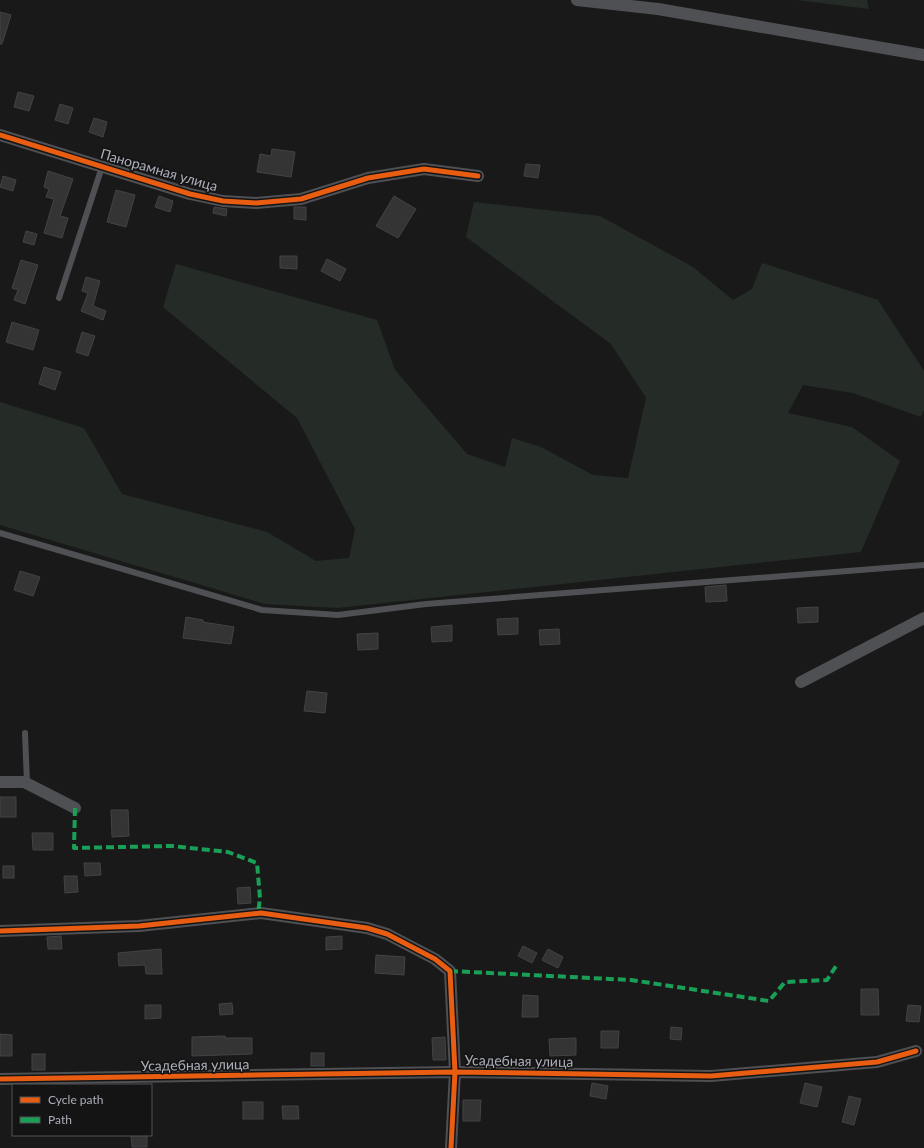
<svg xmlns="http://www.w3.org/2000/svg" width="924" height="1148" viewBox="0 0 924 1148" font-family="Lato,sans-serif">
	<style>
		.green { fill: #252c28 }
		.building { fill: #343435; stroke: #424346 }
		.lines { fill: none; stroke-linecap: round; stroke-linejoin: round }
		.service { stroke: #4f5053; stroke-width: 6 }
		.minor { stroke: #4f5053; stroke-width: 12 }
		.quiet { stroke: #1a9f57; stroke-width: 4; stroke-dasharray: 8 4; stroke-linecap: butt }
		.cycleway-casing { stroke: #141415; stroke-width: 8 }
		.cycleway { stroke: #e95d12; stroke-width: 5 }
		.labels { text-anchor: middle; stroke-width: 3.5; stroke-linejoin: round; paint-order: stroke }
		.street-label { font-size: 14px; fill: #acaeb9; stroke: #141415 }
	</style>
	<rect width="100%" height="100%" fill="#19191a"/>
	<g class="green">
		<polygon points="797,0 867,0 869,9"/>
		<polygon points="474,202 600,216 693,267 733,300 752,289 762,263 878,300 924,371 924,410 921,417 853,393 803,385 788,413 852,427 900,461 861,552 337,608 265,604 0,525 0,402 84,428 122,494 267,532 316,561 349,558 355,529 297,418 163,307 176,264 377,320 395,370 467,454 505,467 512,438 541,447 593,475 628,478 646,398 611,344 466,237"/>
	</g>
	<g class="building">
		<polygon points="0,12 11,15 2,44 0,44"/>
		<polygon points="18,92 34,96 29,111 14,107"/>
		<polygon points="60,104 73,108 68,124 55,120"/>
		<polygon points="94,118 107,122 103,137 89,132"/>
		<polygon points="272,149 295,152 291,177 257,172 260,154 271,156"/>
		<polygon points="526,164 540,165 538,178 524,176"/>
		<polygon points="48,171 73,179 60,216 68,218 62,238 44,233 54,199 46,197 49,189 44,187"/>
		<polygon points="3,176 16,180 13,191 0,187"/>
		<polygon points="116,190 135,195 126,227 107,222"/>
		<polygon points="159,196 173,201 170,212 155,207"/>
		<polygon points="394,196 416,209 398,238 376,226"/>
		<polygon points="214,207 227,209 226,216 213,213"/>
		<polygon points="294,207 306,207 306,220 294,219"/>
		<polygon points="26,231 37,234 34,245 23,242"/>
		<polygon points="280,256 297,256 297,269 280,268"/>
		<polygon points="327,259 346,269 340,281 321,271"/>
		<polygon points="21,260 38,265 25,304 14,300 18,290 12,288"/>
		<polygon points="86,277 100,281 93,306 106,311 103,320 81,311 88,293 82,291"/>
		<polygon points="12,322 39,330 33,350 6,342"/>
		<polygon points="82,332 95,336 88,356 76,352"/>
		<polygon points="44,367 61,372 55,390 39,384"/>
		<polygon points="20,571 40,577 33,596 14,590"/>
		<polygon points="726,585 727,601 706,602 705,587"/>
		<polygon points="818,607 818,622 798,623 797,608"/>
		<polygon points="186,617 203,620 203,622 234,627 231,644 183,638"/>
		<polygon points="518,618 518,634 498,635 497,619"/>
		<polygon points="452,625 452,641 432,642 431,627"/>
		<polygon points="559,629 560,644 540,645 539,630"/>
		<polygon points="378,633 378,649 358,650 357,634"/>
		<polygon points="307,691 327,693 325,713 304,711"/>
		<rect x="0" y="797" width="16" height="20"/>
		<polygon points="111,810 128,810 129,836 112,837"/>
		<polygon points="32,833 53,833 53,850 33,850"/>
		<polygon points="84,863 100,863 101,875 85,876"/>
		<rect x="3" y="866" width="11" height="12"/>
		<polygon points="64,876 77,876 78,892 65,893"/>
		<polygon points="250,887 251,903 238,904 237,888"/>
		<polygon points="61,936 62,949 48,949 47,937"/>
		<polygon points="342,936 342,949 326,950 326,937"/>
		<polygon points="523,946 537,953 532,963 518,956"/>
		<polygon points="161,949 162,974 146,974 145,965 119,966 118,953"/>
		<polygon points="548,949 563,957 558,968 542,960"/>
		<polygon points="376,955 405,957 404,975 375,973"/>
		<polygon points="861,989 878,989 879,1015 861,1015"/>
		<polygon points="523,995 538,996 538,1017 522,1017"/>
		<polygon points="232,1003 233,1014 220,1015 219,1004"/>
		<polygon points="145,1005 161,1005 161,1018 145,1019"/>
		<polygon points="908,1005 921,1006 919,1022 906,1021"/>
		<polygon points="671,1027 682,1028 681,1040 670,1039"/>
		<polygon points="601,1031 619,1031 618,1048 601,1048"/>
		<polygon points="0,1034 12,1035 12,1056 0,1056"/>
		<polygon points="225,1036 225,1038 252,1038 252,1054 192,1056 192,1037"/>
		<polygon points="445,1037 446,1060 433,1060 432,1038"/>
		<polygon points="576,1038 576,1055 550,1056 549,1039"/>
		<rect x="311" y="1053" width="13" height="13"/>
		<rect x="32" y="1054" width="13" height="16"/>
		<polygon points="592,1083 608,1086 606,1099 590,1096"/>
		<polygon points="805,1083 822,1087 817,1107 800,1103"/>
		<polygon points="849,1096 861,1099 854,1125 842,1122"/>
		<polygon points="463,1100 481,1100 480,1121 463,1121"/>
		<rect x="243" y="1102" width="20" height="17"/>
		<polygon points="282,1106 298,1106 299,1119 283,1119"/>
		<polygon points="131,1135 147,1135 147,1147 132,1147"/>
	</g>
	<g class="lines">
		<g class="service">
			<polyline points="59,298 102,167"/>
			<polyline points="0,533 262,610 338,615 426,604 924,565"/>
			<polyline points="25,733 27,783"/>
		</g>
		<g class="minor">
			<polyline points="577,0 658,9 924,55"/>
			<polyline points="0,135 190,194 223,201 256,203 301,199 368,178 424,169 478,176"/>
			<polyline points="801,682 924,618"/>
			<polyline points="0,782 24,782 75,808"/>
			<polyline points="0,931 139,926 261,913 367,928 387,934 435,959 450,971 455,1072 451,1148"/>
			<polyline points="0,1079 455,1072 711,1076 877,1062 916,1051"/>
		</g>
		<g class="quiet">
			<polyline points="75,808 74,848 172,846 228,852 257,863 260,898 258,914"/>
			<polyline points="450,971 631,980 769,1001 785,982 827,980 838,963"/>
		</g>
		<defs>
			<g id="cycleway">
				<polyline points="0,135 190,194 223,201 256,203 301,199 368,178 424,169 478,176"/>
				<polyline points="0,931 139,926 261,913 367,928 387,934 435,959 450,971 455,1072 451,1148"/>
				<polyline points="0,1079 455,1072 711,1076 877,1062 916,1051"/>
			</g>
		</defs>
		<use href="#cycleway" class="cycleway-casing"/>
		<use href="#cycleway" class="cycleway"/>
	</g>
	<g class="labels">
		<g class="street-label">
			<text transform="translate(159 170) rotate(16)" y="5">Панорамная улица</text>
			<text transform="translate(519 1061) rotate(1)" y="5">Усадебная улица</text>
			<text transform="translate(195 1065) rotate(-1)" y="5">Усадебная улица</text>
		</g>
	</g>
	<rect x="12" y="1084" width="140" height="52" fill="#141415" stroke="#515257"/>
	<rect x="20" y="1097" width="20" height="6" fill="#e95d12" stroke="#515257"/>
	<text x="48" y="1104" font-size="12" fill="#acaeb9">Cycle path</text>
	<rect x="20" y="1117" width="20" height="6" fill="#1a9f57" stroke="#515257"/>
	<text x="48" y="1124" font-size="12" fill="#acaeb9">Path</text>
</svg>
